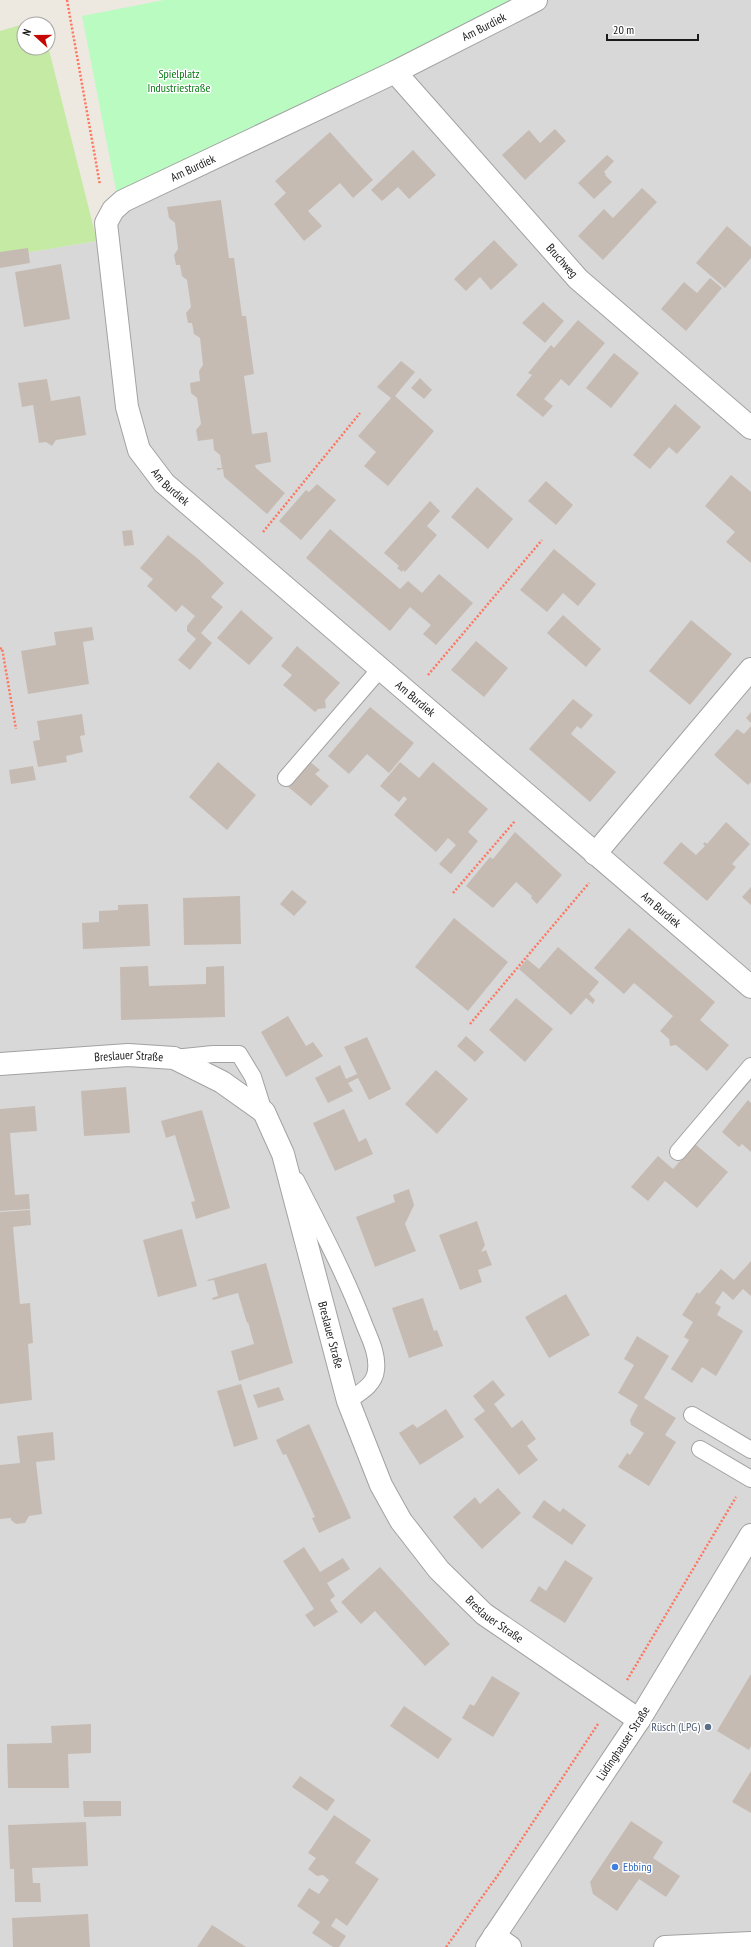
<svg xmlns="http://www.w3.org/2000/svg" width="751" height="1947" viewBox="0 0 751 1947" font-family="'PT Sans Narrow',sans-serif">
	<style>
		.residential { fill: #d9d8d8 }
		.grass { fill: #c4eaa3 }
		.park { fill: #b9fbc1 }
		.building { fill: #c5bbb3 }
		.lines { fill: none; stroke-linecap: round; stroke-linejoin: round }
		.service-casing { stroke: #a2a2a2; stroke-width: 18 }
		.minor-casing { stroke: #a2a2a2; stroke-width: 24 }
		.tertiary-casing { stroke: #a2a2a2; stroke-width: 24 }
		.path { stroke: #fe7660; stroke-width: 2.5; stroke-dasharray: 2 2; stroke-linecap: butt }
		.service { stroke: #fff; stroke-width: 16 }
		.minor { stroke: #fff; stroke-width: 22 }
		.tertiary { stroke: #fff; stroke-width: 22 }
		.service-dot { fill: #5c6f8a; stroke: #fff; stroke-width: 1.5 }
		.shop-dot { fill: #3f7fe0; stroke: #fff; stroke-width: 1.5 }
		.labels { text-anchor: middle; stroke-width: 3; stroke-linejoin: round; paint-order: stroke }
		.street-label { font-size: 12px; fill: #1b1b1b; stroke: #fff }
		.park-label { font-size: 12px; fill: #087a15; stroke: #fff }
		.service-label { font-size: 12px; fill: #4e5e75; stroke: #fff; text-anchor: end }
		.shop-label { font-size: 12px; fill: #366cbe; stroke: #fff; text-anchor: start }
	</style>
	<rect width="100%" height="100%" fill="#ede9e0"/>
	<polygon class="residential" points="533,0 751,0 751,1947 0,1947 0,257 97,241 118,200"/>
	<polygon class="grass" points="24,24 24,48 48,48 48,46 97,241 0,257 0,31"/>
	<polygon class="park" points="164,0 533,0 118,200 82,16"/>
	<g class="building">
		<polygon points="555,129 566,141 525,180 502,155 529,130 540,143"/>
		<polygon points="330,132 373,180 353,198 340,183 308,211 322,226 304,241 274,204 286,193 275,181"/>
		<polygon points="413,150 436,175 409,199 398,187 382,201 371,190"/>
		<polygon points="607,155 614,161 604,172 606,174 605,175 612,182 594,199 578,183"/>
		<polygon points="642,188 657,202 603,260 578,236 604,209 613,218"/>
		<polygon points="221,200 229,258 234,258 242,316 246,316 254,374 244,376 252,434 267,432 271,462 255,465 256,468 285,493 267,514 224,477 223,469 217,470 217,468 222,468 220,455 214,450 213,439 198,441 196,430 201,424 197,398 191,393 190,383 200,381 199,371 203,365 200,338 194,334 192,323 188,323 186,313 191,307 187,280 182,276 180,265 176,265 174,255 178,249 175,223 169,218 167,207"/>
		<polygon points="727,226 751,247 751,258 725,288 696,263"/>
		<polygon points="494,240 518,265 491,290 480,277 466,291 454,279"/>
		<polygon points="28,248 30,263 0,268 0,252"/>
		<polygon points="61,264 70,319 24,327 15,272"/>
		<polygon points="710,278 722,288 686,331 661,309 684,282 697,293"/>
		<polygon points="543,302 564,321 545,343 522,323"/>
		<polygon points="578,320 605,343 569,386 561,379 544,399 553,406 543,417 516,395 532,375 528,373 551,345 554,348"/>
		<polygon points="614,353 639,373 611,408 586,388"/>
		<polygon points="401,361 415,372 395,396 434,431 388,486 364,466 376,452 358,436 391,398 377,387"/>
		<polygon points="420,378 432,390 424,399 411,388"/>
		<polygon points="47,379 51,401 80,396 86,435 56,440 52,446 46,442 39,443 33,405 22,407 18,383"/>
		<polygon points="675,404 701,427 677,454 669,447 650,469 633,455"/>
		<polygon points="731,475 751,492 751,563 726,542 735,532 705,506"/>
		<polygon points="546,481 573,505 556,525 528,501"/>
		<polygon points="317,484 336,500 301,540 279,521 306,490 309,492"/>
		<polygon points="477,487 513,519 488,549 451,517"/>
		<polygon points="430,501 440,511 427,526 437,535 405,572 403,570 402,572 397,568 399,566 384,553"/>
		<polygon points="330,529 400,589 408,581 422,593 439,574 473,603 436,645 423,634 431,625 410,607 390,631 306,558"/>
		<polygon points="132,530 134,545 124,546 122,531"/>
		<polygon points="168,535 197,558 224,583 211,597 223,607 201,633 212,643 190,670 178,660 196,639 187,631 187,626 195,616 182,605 176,612 147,586 153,579 140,568"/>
		<polygon points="554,549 596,584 578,606 563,593 547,612 520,590"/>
		<polygon points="241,610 273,638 249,665 217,638"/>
		<polygon points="563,615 601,649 586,667 547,633"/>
		<polygon points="691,620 732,654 690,705 649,671"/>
		<polygon points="92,627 94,640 83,642 89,684 28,694 21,651 56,645 54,632"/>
		<polygon points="476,641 508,668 484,697 451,670"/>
		<polygon points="297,646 340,683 325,700 326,708 318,709 315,712 283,685 292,675 281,666"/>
		<polygon points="573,699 593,715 581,729 577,726 571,734 616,772 590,802 529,749"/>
		<polygon points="370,707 414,743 389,773 367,754 349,774 328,756"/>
		<polygon points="751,712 751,723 746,718"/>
		<polygon points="82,714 85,735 80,736 83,752 66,756 67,762 38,767 33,741 40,740 37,721"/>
		<polygon points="751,726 751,782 748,785 714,755 737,729 744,734"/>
		<polygon points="309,761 320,770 315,774 329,786 311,806 287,786"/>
		<polygon points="218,762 256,795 227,830 189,797"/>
		<polygon points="400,762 419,778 433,762 488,809 468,832 478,841 451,874 439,864 456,845 448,838 436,852 394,815 407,799 404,796 399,802 380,786"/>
		<polygon points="33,766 36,780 11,784 9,770"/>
		<polygon points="726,822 750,844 732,864 736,867 707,901 663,863 681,842 696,855 705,846 703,844 705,842 707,844"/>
		<polygon points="515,832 562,875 537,904 531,898 532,896 516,882 493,908 466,886 490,857 493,859"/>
		<polygon points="751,887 751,905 742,897"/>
		<polygon points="292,890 307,902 294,916 280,904"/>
		<polygon points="240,896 241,944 184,945 183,898"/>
		<polygon points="148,904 150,946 83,949 82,923 99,922 99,911 118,910 118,905"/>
		<polygon points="454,918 508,962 468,1011 415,967"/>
		<polygon points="629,928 715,1002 700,1020 729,1045 707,1071 676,1045 670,1046 669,1039 660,1031 673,1016 634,983 624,994 594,968"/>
		<polygon points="558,947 599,982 589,994 595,1000 593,1004 586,998 571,1015 519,969 527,959 539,969"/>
		<polygon points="148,966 149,986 206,984 206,967 224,966 225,1017 121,1020 120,967"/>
		<polygon points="516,998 553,1029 525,1062 489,1030"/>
		<polygon points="288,1016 306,1046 313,1042 323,1056 286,1077 261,1032"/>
		<polygon points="466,1036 484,1052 475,1062 457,1046"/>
		<polygon points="367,1037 391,1089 369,1100 358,1078 348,1083 353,1091 328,1103 315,1078 340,1065 346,1079 357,1074 344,1047"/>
		<polygon points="436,1070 468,1099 437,1134 405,1104"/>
		<polygon points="126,1087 130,1133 84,1136 81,1091"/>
		<polygon points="748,1100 751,1103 751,1152 742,1144 739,1147 722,1132"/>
		<polygon points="35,1106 37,1131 10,1133 15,1195 29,1194 30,1209 0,1211 0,1109"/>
		<polygon points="344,1109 359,1142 366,1138 373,1154 335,1171 313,1123"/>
		<polygon points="202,1110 230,1208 196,1219 191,1202 195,1201 175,1135 166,1138 161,1121"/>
		<polygon points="695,1144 728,1172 697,1208 665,1181 648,1201 631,1187 658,1156 673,1169"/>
		<polygon points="409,1189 414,1205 405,1224 416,1251 375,1267 356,1217 395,1202 393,1195"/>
		<polygon points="30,1210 31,1225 13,1227 20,1304 30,1303 33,1343 28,1344 32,1400 0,1404 0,1212"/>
		<polygon points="477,1221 485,1245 481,1252 486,1250 492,1265 478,1270 482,1282 460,1290 439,1235"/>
		<polygon points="182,1229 197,1286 158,1297 143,1240"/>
		<polygon points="751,1261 751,1296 743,1289 733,1300 723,1291 715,1303 721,1307 717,1315 743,1331 716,1376 702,1367 692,1383 671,1369 689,1340 684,1337 693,1322 682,1315 697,1292 699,1294 721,1269 734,1280"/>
		<polygon points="266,1263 293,1363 239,1381 231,1351 254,1344 248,1322 247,1323 238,1293 213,1300 212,1298 218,1296 214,1280 208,1281 207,1280"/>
		<polygon points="566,1294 590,1335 549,1358 525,1317"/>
		<polygon points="423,1298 434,1331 437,1330 443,1346 409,1358 392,1308"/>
		<polygon points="637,1336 669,1356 644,1398 676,1418 665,1435 676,1442 649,1486 618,1467 627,1453 630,1455 644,1433 631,1425 630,1420 638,1405 618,1393 634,1365 624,1359"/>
		<polygon points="493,1380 505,1395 494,1404 512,1428 522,1420 536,1439 527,1446 538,1460 519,1475 474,1419 485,1411 473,1396"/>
		<polygon points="241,1384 258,1439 234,1447 217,1391"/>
		<polygon points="279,1387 284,1400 258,1408 253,1395"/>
		<polygon points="446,1409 464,1437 420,1465 399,1433 413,1424 417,1428"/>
		<polygon points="309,1424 351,1518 319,1533 312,1518 315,1517 286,1454 283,1455 276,1440"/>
		<polygon points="53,1432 55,1460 36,1462 42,1514 29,1516 25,1523 16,1524 11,1520 11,1518 0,1519 0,1465 20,1463 17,1436"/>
		<polygon points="498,1488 521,1513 482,1549 453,1517 475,1497 480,1504"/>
		<polygon points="544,1500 560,1512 563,1508 586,1525 572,1545 532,1517"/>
		<polygon points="304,1547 320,1572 343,1558 350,1569 327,1583 335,1596 330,1600 338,1612 314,1627 305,1615 314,1609 283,1561"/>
		<polygon points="565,1560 593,1578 565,1623 530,1601 539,1586 546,1591"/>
		<polygon points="380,1567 450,1644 425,1666 375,1611 361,1624 341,1602"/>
		<polygon points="751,1674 751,1746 749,1750 717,1731"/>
		<polygon points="492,1676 520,1693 493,1737 462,1718 470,1704 474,1706"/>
		<polygon points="404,1706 452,1739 438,1759 390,1726"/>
		<polygon points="91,1724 91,1753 68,1754 69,1788 8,1788 7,1744 52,1743 51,1726"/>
		<polygon points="751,1771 751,1813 732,1802"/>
		<polygon points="300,1776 335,1800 327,1811 292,1787"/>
		<polygon points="83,1801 121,1801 121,1816 84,1817"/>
		<polygon points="334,1815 371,1840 355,1863 379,1879 347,1926 336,1918 331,1926 346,1936 339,1947 333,1947 312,1933 320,1922 297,1906 309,1888 319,1894 329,1880 323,1875 317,1876 308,1869 316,1858 308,1853"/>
		<polygon points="631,1821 663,1842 653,1858 680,1876 666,1897 639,1879 617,1911 593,1894 590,1882"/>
		<polygon points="86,1822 88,1866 32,1868 33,1883 40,1883 41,1902 15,1902 14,1869 10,1869 8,1825"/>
		<polygon points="88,1914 90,1947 13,1947 12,1918"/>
		<polygon points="212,1925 246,1947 197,1947"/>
	</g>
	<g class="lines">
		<defs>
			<g id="service">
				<polyline points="286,778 380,669"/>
				<polyline points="174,1058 213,1054 239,1054 253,1077 264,1112"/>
				<polyline points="678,1152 751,1066"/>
				<path d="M296,1180C320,1227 345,1274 364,1324C370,1339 378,1354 376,1370C375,1385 359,1393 348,1401"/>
				<polyline points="692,1415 751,1450"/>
				<polyline points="700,1449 751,1479"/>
			</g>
			<g id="minor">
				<path id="s1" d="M536,0L395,72L123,201L113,210L106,223L127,407L139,450L164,483L751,987"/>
				<path id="s2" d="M395,72L578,279L751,428"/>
				<polyline points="595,854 751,669"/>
				<path id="s3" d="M0,1064L128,1055L174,1058L222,1082L264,1112L283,1154L348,1401L381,1485L401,1521L439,1570L484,1614L639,1720"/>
				<polyline points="494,1936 510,1947"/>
				<polyline points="665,1947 751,1943"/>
			</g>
			<g id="tertiary">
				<path id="s4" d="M487,1947L639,1720L751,1535"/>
			</g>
		</defs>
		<use href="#service" class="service-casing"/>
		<use href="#minor" class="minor-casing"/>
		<use href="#tertiary" class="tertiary-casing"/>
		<g class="path">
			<polyline points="67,0 100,185"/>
			<polyline points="263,532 360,413"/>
			<polyline points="0,649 2,648 16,729"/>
			<polyline points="428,675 542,540"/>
			<polyline points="453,893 515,821"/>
			<polyline points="470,1024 589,883"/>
			<polyline points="627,1680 736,1497"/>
			<polyline points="446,1947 498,1875 598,1724"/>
		</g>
		<use href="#service" class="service"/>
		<use href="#minor" class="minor"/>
		<use href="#tertiary" class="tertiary"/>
	</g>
	<circle class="service-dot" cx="708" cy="1727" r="4"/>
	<circle class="shop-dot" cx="615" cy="1867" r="4"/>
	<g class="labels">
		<g class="street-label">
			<text transform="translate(484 27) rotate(-27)" y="4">Am Burdiek</text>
			<text transform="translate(193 168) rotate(-25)" y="4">Am Burdiek</text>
			<text dy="4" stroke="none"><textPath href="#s2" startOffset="252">Bruchweg</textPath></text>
			<text dy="4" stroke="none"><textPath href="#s1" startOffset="766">Am Burdiek</textPath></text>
			<text dy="4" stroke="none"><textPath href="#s1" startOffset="1090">Am Burdiek</textPath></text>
			<text dy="4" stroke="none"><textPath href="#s1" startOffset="1414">Am Burdiek</textPath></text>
			<text dy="4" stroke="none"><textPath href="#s3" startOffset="129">Breslauer Straße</textPath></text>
			<text dy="4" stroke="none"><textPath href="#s3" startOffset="513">Breslauer Straße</textPath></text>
			<text dy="4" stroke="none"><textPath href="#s3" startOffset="849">Breslauer Straße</textPath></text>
			<text dy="4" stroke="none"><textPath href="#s4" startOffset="245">Lüdinghauser Straße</textPath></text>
		</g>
		<g class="park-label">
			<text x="179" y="78">Spielplatz<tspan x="179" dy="14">Industriestraße</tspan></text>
		</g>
		<g class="service-label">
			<text x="700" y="1731">Rüsch (LPG)</text>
		</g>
		<g class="shop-label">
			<text x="623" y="1871">Ebbing</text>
		</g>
	</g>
	<g transform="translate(36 36) rotate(291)"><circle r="19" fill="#ffffff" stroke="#a4a4a4"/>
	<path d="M0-3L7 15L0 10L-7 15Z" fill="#c60600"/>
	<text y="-6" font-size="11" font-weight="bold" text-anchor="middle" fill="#1b1b1b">N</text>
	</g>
	<path d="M607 34v6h91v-6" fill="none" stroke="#1b1b1b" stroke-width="2"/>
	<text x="613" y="34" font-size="12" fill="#1b1b1b" stroke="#ffffff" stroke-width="3" paint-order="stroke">20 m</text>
</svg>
